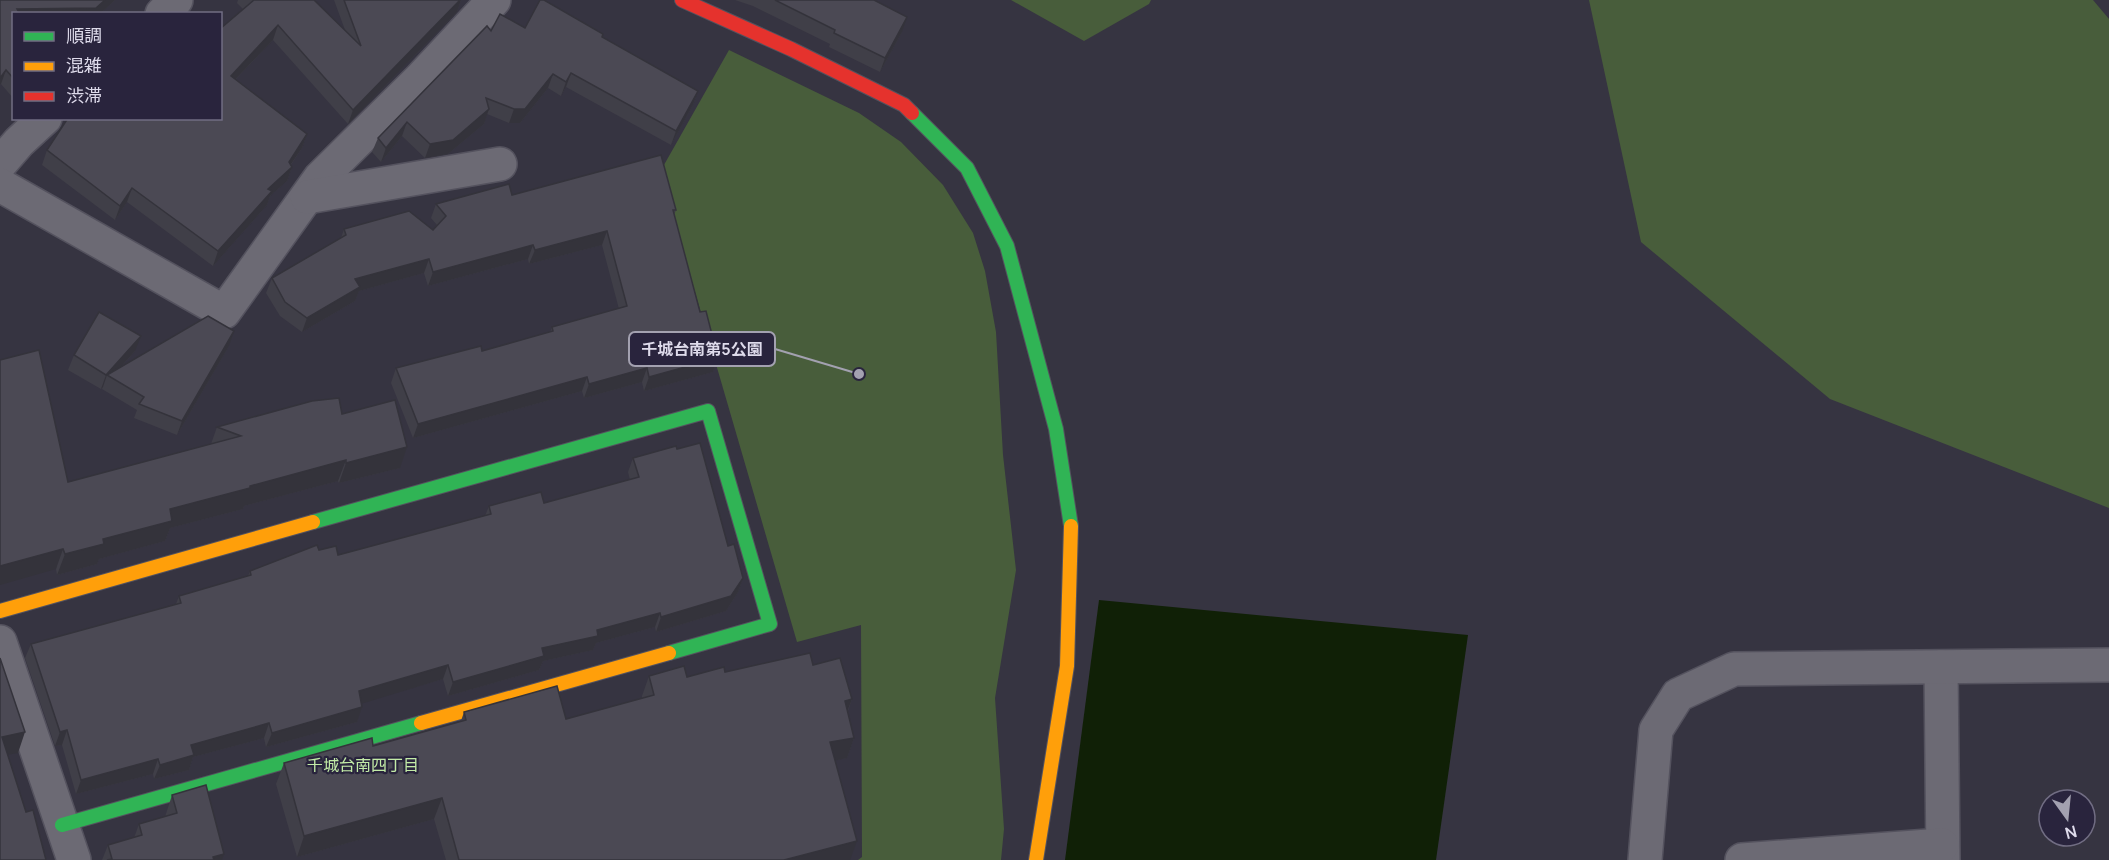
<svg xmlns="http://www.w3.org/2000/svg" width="2109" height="860" viewBox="0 0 2109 860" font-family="Manrope,'Noto Sans JP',sans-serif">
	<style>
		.green { fill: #485d3b }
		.water { fill: #102006 }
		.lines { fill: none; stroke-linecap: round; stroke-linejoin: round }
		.street-casing { stroke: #54525e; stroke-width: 36 }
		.fast-casing { stroke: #54525e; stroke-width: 16 }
		.slow-casing { stroke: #54525e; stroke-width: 16 }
		.jam-casing { stroke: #54525e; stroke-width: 16 }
		.street { stroke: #6c6a74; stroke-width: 33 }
		.fast { stroke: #30b455; stroke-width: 14 }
		.slow { stroke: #ff9f0a; stroke-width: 14 }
		.jam { stroke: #e5322d; stroke-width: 14 }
		.wall { fill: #403f48 }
		.shaded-wall { fill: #34333b }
		.building { fill: #4b4954; stroke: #34333b; stroke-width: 1.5 }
		.labels { text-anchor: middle; stroke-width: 4.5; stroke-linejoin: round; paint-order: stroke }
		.neighbourhood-label { font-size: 16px; fill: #c3eba7; stroke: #29243d }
		.leader { fill: none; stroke: #a3a1b0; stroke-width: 2 }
		.callout-dot { fill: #a3a1b0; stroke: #29243d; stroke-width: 2 }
		.callout { fill: #29243d; stroke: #a3a1b0; stroke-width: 2 }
		.callout-label { font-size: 16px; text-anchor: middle; font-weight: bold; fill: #dedbeb }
	</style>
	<rect width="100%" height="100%" fill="#363441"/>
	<g class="green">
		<polygon points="1011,0 1151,0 1149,4 1084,41"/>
		<polygon points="1589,0 2093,0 2109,19 2109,508 1830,399 1641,242"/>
		<polygon points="729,50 859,113 901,142 943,185 973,233 985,271 996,332 1003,455 1016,570 995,698 1004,829 1001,860 858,860 862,857 861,625 797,642 660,172"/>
	</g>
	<polygon class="water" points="1099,600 1468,635 1436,860 1065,860"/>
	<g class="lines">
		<defs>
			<g id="street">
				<polyline points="162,14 176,0"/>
				<polyline points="0,164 19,142 45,118"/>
				<polyline points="0,185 224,312 320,178 420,79 494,0"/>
				<polyline points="307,197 500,164"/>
				<polyline points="0,642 74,860"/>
				<polyline points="1941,667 1943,860"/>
				<polyline points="1645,860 1656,730 1678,695 1734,669 2109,665"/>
				<polyline points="1742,860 1942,845"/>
			</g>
			<g id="fast">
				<polyline points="912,113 967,168 1007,246 1056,429 1071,526"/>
				<polyline points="313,522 708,411 770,624 669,653"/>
				<polyline points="62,825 421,723"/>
			</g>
			<g id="slow">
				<polyline points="0,611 313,522"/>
				<polyline points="421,723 669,653"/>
				<polyline points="1036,860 1067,666 1071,526"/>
			</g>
			<polyline id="jam" points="682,0 791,49 904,105 912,113"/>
		</defs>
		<use href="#street" class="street-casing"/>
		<use href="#fast" class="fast-casing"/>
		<use href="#slow" class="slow-casing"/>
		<use href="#jam" class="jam-casing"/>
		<use href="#street" class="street"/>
		<use href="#fast" class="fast"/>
		<use href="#slow" class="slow"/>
		<use href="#jam" class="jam"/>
	</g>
	<g class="wall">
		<polygon points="0,0 115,0 100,14 14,14 14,99 1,84 0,85"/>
		<polygon points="238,0 314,0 345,30 334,0 461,0 457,12 348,124 273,40 235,80 307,134 302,148 291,165 292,167 287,181 270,196 267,205 213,266 127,202 115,220 42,165 47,150 220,118 243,9 237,3"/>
		<polygon points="735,0 874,0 902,32 880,72 829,47 830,44 753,6"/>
		<polygon points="525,28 602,37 698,91 693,105 671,145 566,87 561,96 548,88 520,123 509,123 487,114 484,124 448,154 425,158 402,136 381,162 372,152 378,138 491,31"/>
		<polygon points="512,195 676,210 674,215 700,312 718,358 713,372 644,391 642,382 584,398 582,391 413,438 391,383 396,368 482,351 550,332 552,327 619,309 602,245 529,264 528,259 428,286 424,273 359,291 355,301 302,332 280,316 266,293 272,278 341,238 344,229 433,230 437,225 431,218 436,204"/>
		<polygon points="229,346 177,435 134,418 137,410 102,389 103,387 101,389 68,370 74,355 135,351 121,367"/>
		<polygon points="342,414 400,468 339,483 338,481 244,506 243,509 170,528 165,541 99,559 97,564 57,575 56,569 68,482 211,444 217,427"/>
		<polygon points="677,449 728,546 743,578 738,592 726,611 656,632 655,627 596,643 593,650 543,661 539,670 448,696 443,679 361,703 357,722 266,747 264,738 193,757 189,770 154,779 153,774 76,794 62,745 55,746 25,658 31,644 176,604 179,596 248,576 250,571 319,550 338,555 485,516 489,506 544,503 630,480 628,472 633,458"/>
		<polygon points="813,665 852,699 848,711 854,738 847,758 835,760 850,860 446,860 434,819 297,857 276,784 284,763 373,746 461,721 464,712 566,719 642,699 642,696 649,676 687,677 725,672"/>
		<polygon points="172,795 222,860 102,860 108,845 134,838 139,824 165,817"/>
	</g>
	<g class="shaded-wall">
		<polygon points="105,0 115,0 100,14 15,14 17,9"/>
		<polygon points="460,0 461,0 457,12 348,124 353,110"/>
		<polygon points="907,17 902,32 880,72 885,58"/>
		<polygon points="278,25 273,40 225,90 231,76"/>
		<polygon points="6,70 1,84 0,85 0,78"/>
		<polygon points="571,73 566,87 561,96 566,82"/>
		<polygon points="553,74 548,88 520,123 509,123 514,109"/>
		<polygon points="698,91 693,105 671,145 676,131"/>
		<polygon points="489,109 484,124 448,154 425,158 430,144"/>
		<polygon points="407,122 402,136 381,162 386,148"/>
		<polygon points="307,134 302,148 285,173 292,167 287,181 270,196 267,205 213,266 218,251 289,162"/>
		<polygon points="132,188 127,202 115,220 120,206"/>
		<polygon points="607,231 602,245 529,264 535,250"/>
		<polygon points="533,245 528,259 428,286 433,272"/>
		<polygon points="429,259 424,273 359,291 355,301 302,332 307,318 355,279"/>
		<polygon points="234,331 229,346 177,435 182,421"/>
		<polygon points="141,336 135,351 111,378 107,375 103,387 101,389 106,375"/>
		<polygon points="718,358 713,372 644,391 649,377"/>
		<polygon points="647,368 642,382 584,398 589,384"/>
		<polygon points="587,377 582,391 413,438 418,424"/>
		<polygon points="407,447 400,468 339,483 346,463"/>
		<polygon points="346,460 338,481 244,506 243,509 170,528 165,541 99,559 97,564 57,575 65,554 103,539 170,509 250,486"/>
		<polygon points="63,549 56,569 0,585 0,566"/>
		<polygon points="743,578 738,592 726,611 656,632 661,617"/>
		<polygon points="660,613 655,627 596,643 593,650 543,661 539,670 448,696 453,682 542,648 597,630"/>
		<polygon points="448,665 443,679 354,706 359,691"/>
		<polygon points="852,699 844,720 845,701"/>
		<polygon points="362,707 357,722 266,747 272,733"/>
		<polygon points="269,723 264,738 193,757 189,770 154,779 160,765 191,745"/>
		<polygon points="67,730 62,745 55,746 60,732"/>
		<polygon points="25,732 18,753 0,756 2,737"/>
		<polygon points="854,738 847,758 823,763 830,742"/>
		<polygon points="158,759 153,774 76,794 81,780"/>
		<polygon points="442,798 434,819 297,857 304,836"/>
		<polygon points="857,841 850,860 784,860"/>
		<polygon points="224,854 222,860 212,860 213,857"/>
	</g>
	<g class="building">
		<polygon points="0,0 105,0 96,8 17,9 20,14 14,14 14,79 6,70 0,78"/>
		<polygon points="254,0 314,0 361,46 344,0 460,0 353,110 278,25 231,76 307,134 289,162 292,167 268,189 272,191 218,251 132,188 120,206 47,150 68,118 220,118 220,29"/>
		<polygon points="540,0 544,0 603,34 602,37 698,91 676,131 571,73 566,82 553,74 525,109 514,109 486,98 489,109 453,140 430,144 407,122 386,148 378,138 487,26 491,31 500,14 525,28"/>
		<polygon points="775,0 874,0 907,17 885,58 834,33 835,30"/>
		<polygon points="661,155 676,210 673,210 700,312 706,311 718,358 649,377 647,368 589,384 587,377 418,424 396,368 481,346 482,351 553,331 552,327 627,306 607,231 535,250 533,245 433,272 429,259 355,279 360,287 307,318 285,302 272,278 346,235 344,229 409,211 433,230 446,216 436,204 509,184 512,195"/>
		<polygon points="99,312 141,336 106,375 74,355"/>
		<polygon points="208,316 234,331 182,421 139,404 144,397 107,375"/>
		<polygon points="39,350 68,482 241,436 217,427 312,401 339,398 342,414 395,400 407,447 346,463 346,460 250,486 250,488 170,509 172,521 103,539 104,544 65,554 63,549 0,566 0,360"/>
		<polygon points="700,443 728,546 734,544 743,578 731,596 661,617 660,613 597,630 598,636 542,648 544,656 453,682 448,665 359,691 362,707 272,733 269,723 191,745 194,755 160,765 158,759 81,780 67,730 60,732 31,644 181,603 179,596 251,575 250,571 317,545 319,550 336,546 338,555 491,514 489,506 541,492 544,503 639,477 633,458 676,446 677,449"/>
		<polygon points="810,653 813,665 840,658 852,699 845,701 854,738 830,742 857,841 784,860 459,860 442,798 304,836 284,763 372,738 373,746 466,720 464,712 557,686 566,719 654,695 649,676 684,666 687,677 724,667 725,672"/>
		<polygon points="0,658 25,732 2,737 26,812 33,810 46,860 0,860"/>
		<polygon points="206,785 224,854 213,857 214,860 107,860 112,859 108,845 142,835 139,824 177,813 172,795"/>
	</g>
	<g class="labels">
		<g class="neighbourhood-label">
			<text x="363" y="771">千城台南四丁目</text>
		</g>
	</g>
	<path class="leader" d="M859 374L775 349"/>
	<circle class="callout-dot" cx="859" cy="374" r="6"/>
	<rect class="callout" x="629" y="332" width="146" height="34" rx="6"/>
	<g class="callout-label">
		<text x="702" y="355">千城台南第5公園</text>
	</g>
	<rect x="12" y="12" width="210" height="108" fill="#29243d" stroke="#716d83" stroke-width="1.5"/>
	<rect x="24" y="32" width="30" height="9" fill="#30b455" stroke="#716d83" stroke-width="1.5"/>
	<text x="66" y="42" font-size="18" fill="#dedbeb">順調</text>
	<rect x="24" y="62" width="30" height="9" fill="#ff9f0a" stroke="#716d83" stroke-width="1.5"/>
	<text x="66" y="72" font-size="18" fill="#dedbeb">混雑</text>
	<rect x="24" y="92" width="30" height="9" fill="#e5322d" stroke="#716d83" stroke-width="1.5"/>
	<text x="66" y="102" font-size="18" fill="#dedbeb">渋滞</text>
	<g transform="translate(2067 818) rotate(165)"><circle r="28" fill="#29243d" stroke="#716d83" stroke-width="1.5"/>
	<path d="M0-4.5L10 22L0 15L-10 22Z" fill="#a3a1b0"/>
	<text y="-9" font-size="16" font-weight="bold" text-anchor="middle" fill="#dedbeb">N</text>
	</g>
</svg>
